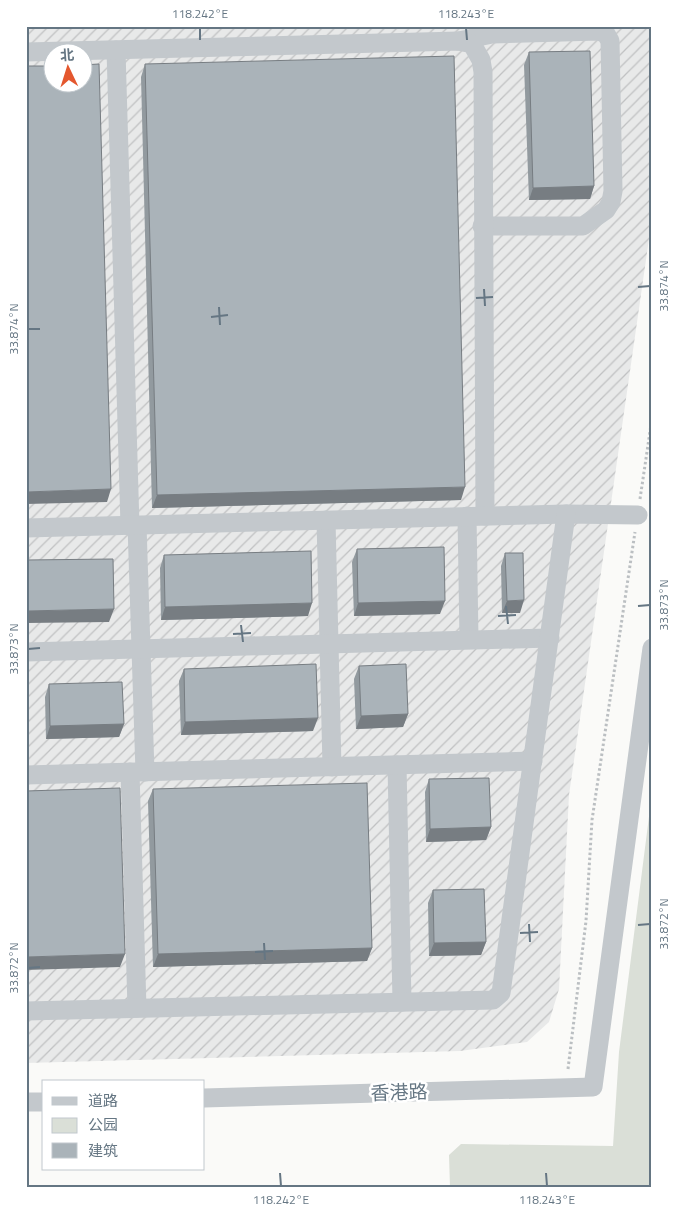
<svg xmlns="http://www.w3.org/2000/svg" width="678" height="1213" viewBox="0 0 678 1213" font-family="'Titillium Web','Noto Sans SC',sans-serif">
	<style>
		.industrial { fill: url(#industrial-furrows); fill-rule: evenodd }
		.green { fill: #dadfd7 }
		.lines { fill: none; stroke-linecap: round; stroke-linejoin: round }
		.path { stroke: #bbbfc2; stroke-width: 3; stroke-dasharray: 2.5 2.5; stroke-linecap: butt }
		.minor { stroke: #c3c8cc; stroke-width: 19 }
		.wall { fill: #929a9f }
		.shaded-wall { fill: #777d82 }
		.building { fill: #aab3b9; stroke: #777d82 }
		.ticks { fill: none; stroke: #657683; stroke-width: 2 }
		.labels { text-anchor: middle; stroke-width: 5; stroke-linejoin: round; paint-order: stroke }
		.street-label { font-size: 19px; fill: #657683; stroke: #fff }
		.neatline { fill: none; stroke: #657683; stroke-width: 2 }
		.ticks-label { font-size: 12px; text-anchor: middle; fill: #657683 }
	</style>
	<defs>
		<pattern id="industrial-furrows" width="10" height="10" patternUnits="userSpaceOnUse" patternTransform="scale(1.25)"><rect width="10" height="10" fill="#e8e9e9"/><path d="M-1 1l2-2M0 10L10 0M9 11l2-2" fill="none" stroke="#c0c1c2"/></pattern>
	</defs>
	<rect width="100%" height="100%" fill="#fafaf8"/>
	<path class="industrial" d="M26,26H652V218L569,795L559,989L549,1022L527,1042L460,1051L26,1063ZM52,52H82V82H52Z"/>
	<polygon class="green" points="652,793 652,1165 649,1187 450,1187 449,1155 461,1144 613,1146 619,1052"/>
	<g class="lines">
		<g class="path">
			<polyline points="640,499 652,418"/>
			<polyline points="568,1069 586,921 592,820 635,532"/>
		</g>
		<g class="minor">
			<polyline points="459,41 492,34 599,31 606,34 610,41 613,191 611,202 606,210 583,226 482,226"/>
			<polyline points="116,50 130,526"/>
			<polyline points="26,52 459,41 472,44 481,60 483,72 485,516"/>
			<polyline points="467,516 469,639"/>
			<polyline points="326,520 332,767"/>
			<polyline points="137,525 145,772"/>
			<polyline points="26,528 566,514 638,515"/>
			<polyline points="26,652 550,638"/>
			<polyline points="397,765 402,1002"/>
			<polyline points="130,772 137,1008"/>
			<polyline points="26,775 533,761"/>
			<polyline points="26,1011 493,1000 501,993 566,514"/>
			<polyline points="204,1098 593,1087 652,648"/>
			<polyline points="26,1102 44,1102"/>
		</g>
	</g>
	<g class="wall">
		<polygon points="529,52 594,186 590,199 529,200 524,65"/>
		<polygon points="145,64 461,500 152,508 141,77"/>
		<polygon points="357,549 440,614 354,616 352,562"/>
		<polygon points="505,553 520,613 502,613 501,566"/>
		<polygon points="164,555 308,616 161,620 160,568"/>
		<polygon points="359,666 408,714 403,727 356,729 354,679"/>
		<polygon points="184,669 313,731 181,735 179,681"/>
		<polygon points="49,684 124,724 119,737 46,739 45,697"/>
		<polygon points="429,779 491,827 486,840 426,842 425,792"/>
		<polygon points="153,789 372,948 367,961 153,967 148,801"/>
		<polygon points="433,890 486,942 481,955 429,956 428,903"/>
	</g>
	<g class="shaded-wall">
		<polygon points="594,186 590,199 529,200 533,188"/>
		<polygon points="465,487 461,500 152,508 157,495"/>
		<polygon points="111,489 107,502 26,504 26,492"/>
		<polygon points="524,600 520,613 502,613 507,601"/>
		<polygon points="445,601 440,614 354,616 358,603"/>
		<polygon points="312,603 308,616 161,620 165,607"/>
		<polygon points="114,609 109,622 26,623 26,611"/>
		<polygon points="408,714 403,727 356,729 361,716"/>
		<polygon points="318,718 313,731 181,735 185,722"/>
		<polygon points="124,724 119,737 46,739 50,726"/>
		<polygon points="491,827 486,840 426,842 430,829"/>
		<polygon points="486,942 481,955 429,956 434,943"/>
		<polygon points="372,948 367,961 153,967 158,954"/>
		<polygon points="125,954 120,967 26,970 26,957"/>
	</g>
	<g class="building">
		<polygon points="590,51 594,186 533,188 529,52"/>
		<polygon points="454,56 465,487 157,495 145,64"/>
		<polygon points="99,64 111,489 26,492 26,66 52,66 52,82 82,82 82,65"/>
		<polygon points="444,547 445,601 358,603 357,549"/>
		<polygon points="311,551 312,603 165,607 164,555"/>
		<polygon points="505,553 523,553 524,600 507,601"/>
		<polygon points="113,559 114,609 26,611 26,560"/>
		<polygon points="316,664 318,718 185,722 184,669"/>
		<polygon points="406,664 408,714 361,716 359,666"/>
		<polygon points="122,682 124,724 50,726 49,684"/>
		<polygon points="489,778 491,827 430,829 429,779"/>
		<polygon points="367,783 372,948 158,954 153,789"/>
		<polygon points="120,788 125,954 26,957 26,791"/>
		<polygon points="484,889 486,942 434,943 433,890"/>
	</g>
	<path class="ticks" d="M200,28V40M466,28L467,40M638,287L650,286M484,289L485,306M476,298L493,297M219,307L220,325M211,317L228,315M28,329H40M506,606L508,624M638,606L650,605M498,616L516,615M241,625L243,642M233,634L251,633M28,649L40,648M529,924L530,942M638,925L650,924M520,933L538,932M264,943L265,960M255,952L273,951M28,968L40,967M280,1173L281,1186M546,1173L547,1186"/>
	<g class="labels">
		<g class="street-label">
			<text transform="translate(399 1092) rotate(-2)" y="7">香港路</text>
		</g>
	</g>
	<rect width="678" height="1213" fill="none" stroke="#ffffff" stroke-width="55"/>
	<rect x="42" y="1080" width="162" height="90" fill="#ffffff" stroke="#c1c8cd"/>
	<rect x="52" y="1097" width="25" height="8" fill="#c3c8cc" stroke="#c1c8cd"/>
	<text x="88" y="1106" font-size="15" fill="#657683">道路</text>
	<rect x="52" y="1118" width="25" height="15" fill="#dadfd7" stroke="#c1c8cd"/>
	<text x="88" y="1130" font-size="15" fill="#657683">公园</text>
	<rect x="52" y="1143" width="25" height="15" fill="#aab3b9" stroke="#c1c8cd"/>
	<text x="88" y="1156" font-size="15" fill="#657683">建筑</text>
	<g transform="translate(68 68) rotate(356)"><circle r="24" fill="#ffffff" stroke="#c1c8cd"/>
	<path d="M0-4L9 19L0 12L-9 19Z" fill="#e4572e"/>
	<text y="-8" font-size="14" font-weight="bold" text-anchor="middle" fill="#657683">北</text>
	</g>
	<rect x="28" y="28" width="622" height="1158" class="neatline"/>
	<g class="ticks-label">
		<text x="200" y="18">118.242°E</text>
		<text x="466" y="18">118.243°E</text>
		<text transform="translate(664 286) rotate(-90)" y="4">33.874°N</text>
		<text transform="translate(14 329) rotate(-90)" y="4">33.874°N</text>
		<text transform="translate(664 605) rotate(-90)" y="4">33.873°N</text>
		<text transform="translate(14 649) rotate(-90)" y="4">33.873°N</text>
		<text transform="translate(664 924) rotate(-90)" y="4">33.872°N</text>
		<text transform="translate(14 968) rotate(-90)" y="4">33.872°N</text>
		<text x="281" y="1204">118.242°E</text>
		<text x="547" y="1204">118.243°E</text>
	</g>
</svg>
